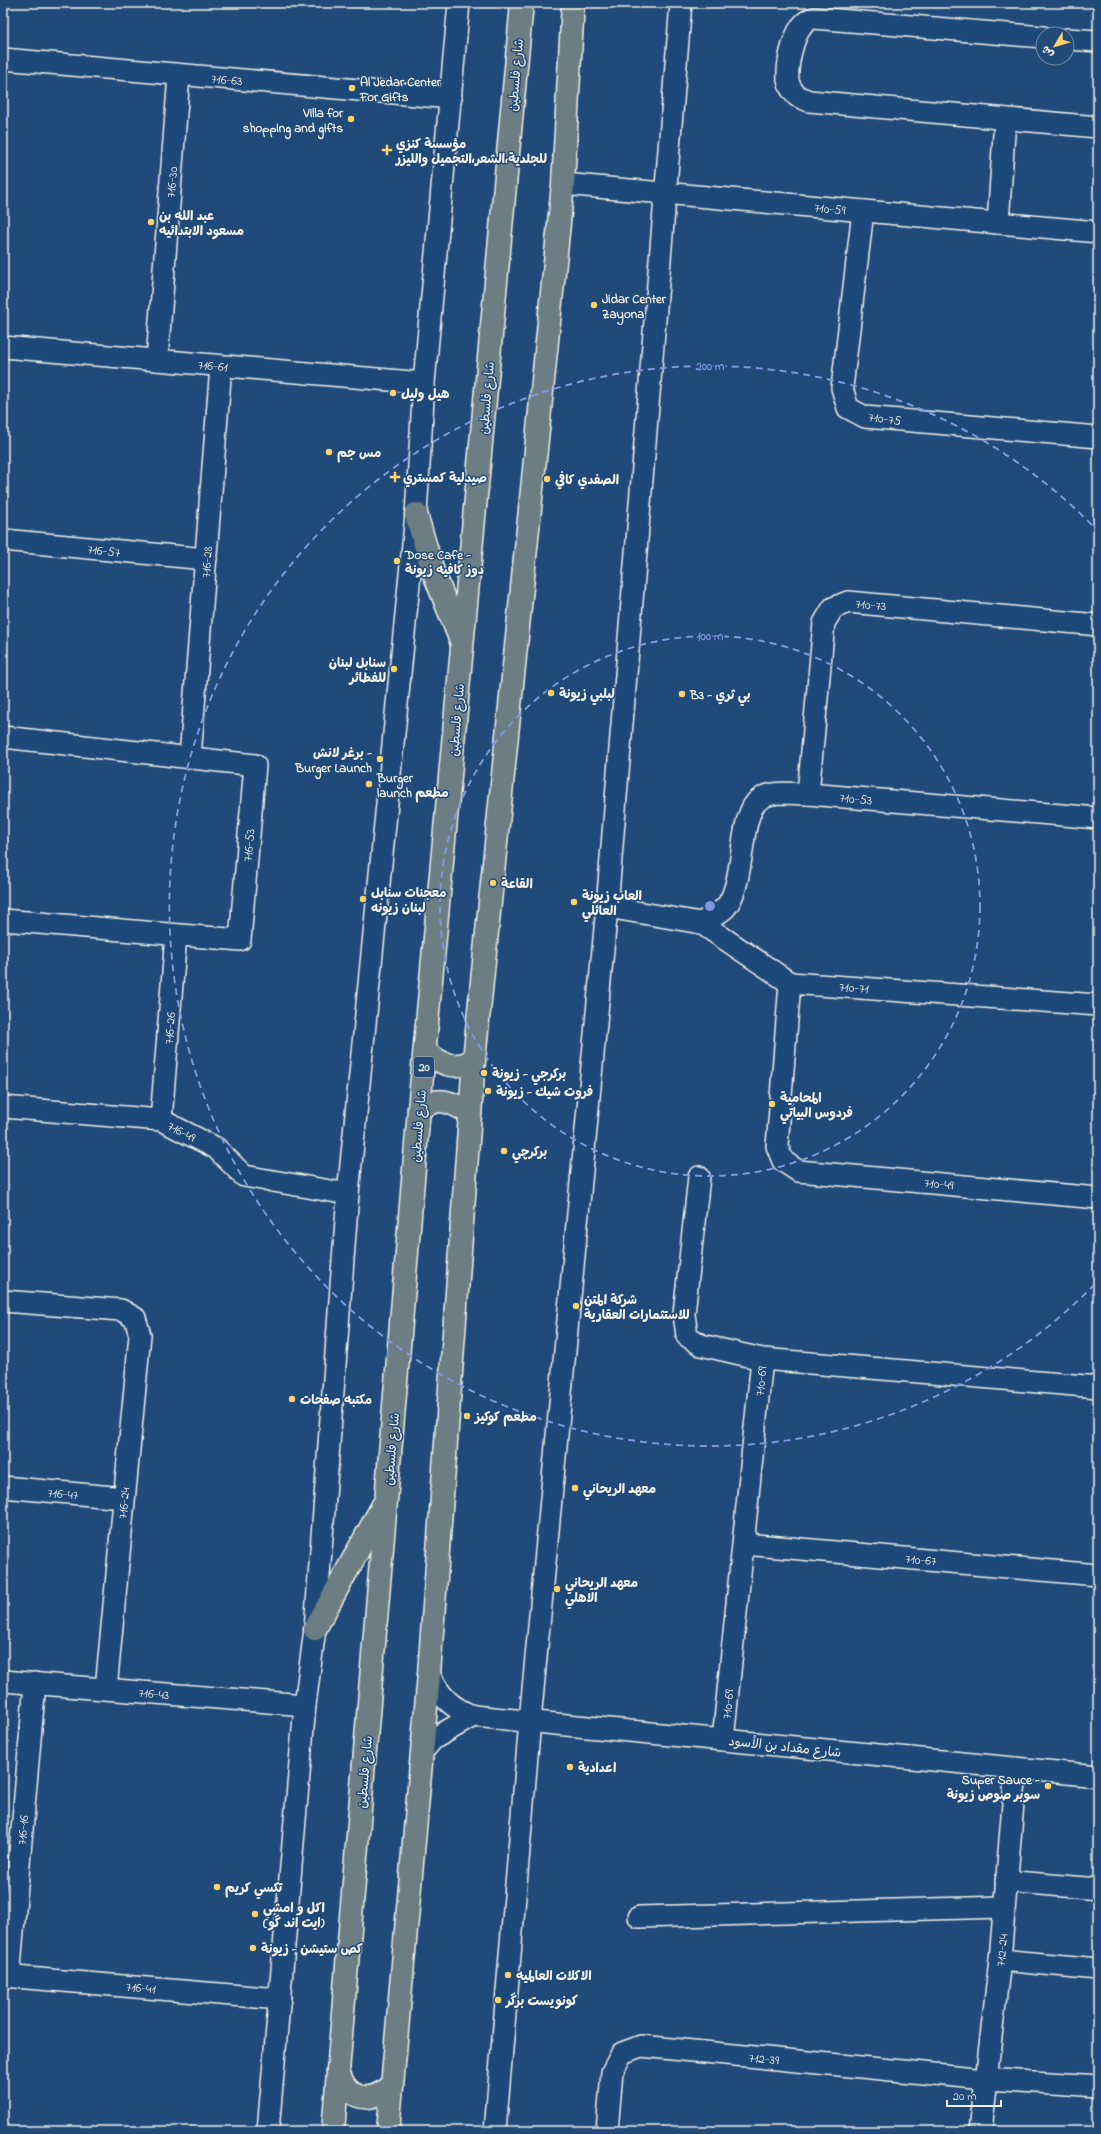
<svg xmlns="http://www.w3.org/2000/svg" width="1101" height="2134" viewBox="0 0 1101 2134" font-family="'Indie Flower','Playpen Sans Arabic',sans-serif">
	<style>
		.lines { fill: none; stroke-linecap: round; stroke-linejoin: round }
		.minor-casing { stroke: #f4f1e8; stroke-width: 24 }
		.major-casing { stroke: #f4f1e8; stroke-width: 25 }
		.minor { stroke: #1f4a7a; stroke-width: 21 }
		.major { stroke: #6c7e84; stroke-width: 22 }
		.ring { fill: none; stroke: #7e97df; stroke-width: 2; stroke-dasharray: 7 5 }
		.poi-dot { fill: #ffd166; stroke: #1f4a7a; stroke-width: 1.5 }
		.labels { text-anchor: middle; stroke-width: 3; stroke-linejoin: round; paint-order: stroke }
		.shield { fill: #1f4a7a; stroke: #b4bfc7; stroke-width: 1 }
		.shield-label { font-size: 12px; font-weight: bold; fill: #f4f1e8 }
		.street-label { font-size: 13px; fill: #f4f1e8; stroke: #1f4a7a }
		.poi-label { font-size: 13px; font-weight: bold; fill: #f4f1e8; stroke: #1f4a7a; text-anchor: start }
		.centre { fill: #7e97df; stroke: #1f4a7a; stroke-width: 2 }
		.ring-label { font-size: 12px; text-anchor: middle; font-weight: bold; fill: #7e97df; stroke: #1f4a7a; stroke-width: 3; stroke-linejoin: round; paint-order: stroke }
	</style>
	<rect width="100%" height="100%" fill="#1f4a7a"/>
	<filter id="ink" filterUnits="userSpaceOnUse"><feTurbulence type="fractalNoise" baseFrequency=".025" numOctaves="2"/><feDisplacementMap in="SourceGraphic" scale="8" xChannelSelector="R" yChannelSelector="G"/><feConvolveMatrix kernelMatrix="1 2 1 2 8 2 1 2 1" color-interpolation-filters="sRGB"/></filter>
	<g filter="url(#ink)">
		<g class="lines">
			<defs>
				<g id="minor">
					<path d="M1043,37L814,18C794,22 787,63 788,80C789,86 793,92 797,96L809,101L1098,127"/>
					<polyline points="1067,39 1098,41"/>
					<polyline points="3,59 451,98"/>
					<polyline points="563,184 1098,232"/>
					<polyline points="863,211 842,388 848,408 865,417 1098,437"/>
					<polyline points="998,223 1005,119"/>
					<polyline points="3,347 424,383"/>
					<polyline points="157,360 179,75"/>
					<polyline points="3,540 206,559"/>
					<polyline points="3,737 255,765 240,940 3,920"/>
					<polyline points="190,757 221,366"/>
					<polyline points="808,794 824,623 833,608 848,602 1098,625"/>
					<polyline points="607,907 701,923 790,983"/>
					<path d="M701,923C708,918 719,914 725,908C747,883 737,814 760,799C773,790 793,794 808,794L1098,818"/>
					<polyline points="1098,1005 790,983 777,1146 783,1161 798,1171 1098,1198"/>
					<polyline points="3,1107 161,1120 216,1148 244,1176 348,1194"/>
					<polyline points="161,1120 176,935"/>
					<polyline points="699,1177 684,1314 687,1336 701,1345 762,1359"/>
					<polyline points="3,1301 121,1310 135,1318 140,1335 106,1689"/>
					<polyline points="3,1487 124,1498"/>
					<polyline points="744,1544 1098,1575"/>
					<path d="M429,1674C439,1695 451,1708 473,1716L1098,1776"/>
					<polyline points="3,1681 305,1705"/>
					<polyline points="723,1740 762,1359 1098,1387"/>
					<polyline points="422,1752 433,1739 473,1716"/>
					<polyline points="1006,1881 1098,1889"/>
					<polyline points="639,1917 1004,1907"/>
					<polyline points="1000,1960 1098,1969"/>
					<polyline points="3,1976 280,1999"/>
					<polyline points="9,1977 35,1683"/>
					<polyline points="268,2131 305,1705 315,1629 348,1194 416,514 424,383 459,3"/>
					<polyline points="495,2131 530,1721 607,907 681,3"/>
					<polyline points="607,2131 612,2072 622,2053 641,2046 986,2079 1098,2086"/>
					<polyline points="980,2131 1000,1960 1016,1768"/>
				</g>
				<g id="major">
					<polyline points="416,514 433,571 461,641"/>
					<path d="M426,1052C442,1065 455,1070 474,1060"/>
					<path d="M419,1109C440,1095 451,1102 470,1113"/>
					<polyline points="315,1629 383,1505"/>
					<path d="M338,2070C346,2100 371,2106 392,2084"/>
					<polyline points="333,2131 419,1109 522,3"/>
					<polyline points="388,2131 429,1674 474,1060 563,184 573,3"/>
				</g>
			</defs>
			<use href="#minor" class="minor-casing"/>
			<use href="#major" class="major-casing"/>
			<use href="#minor" class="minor"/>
			<use href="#major" class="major"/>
		</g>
	</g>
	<g class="ring">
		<circle cx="710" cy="906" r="270"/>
		<path d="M1095 1284A540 540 0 1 1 1095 528"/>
	</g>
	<g class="poi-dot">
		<circle cx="352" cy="88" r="4"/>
		<circle cx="351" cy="119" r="4"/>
		<path d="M385 144h4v4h4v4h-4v4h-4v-4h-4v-4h4z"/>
		<circle cx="151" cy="222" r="4"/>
		<circle cx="594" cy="305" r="4"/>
		<circle cx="393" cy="393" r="4"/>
		<circle cx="329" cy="452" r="4"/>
		<path d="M393 471h4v4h4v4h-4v4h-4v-4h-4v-4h4z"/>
		<circle cx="547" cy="479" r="4"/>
		<circle cx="397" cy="561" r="4"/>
		<circle cx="394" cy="669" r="4"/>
		<circle cx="551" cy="693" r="4"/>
		<circle cx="682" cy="694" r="4"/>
		<circle cx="380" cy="759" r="4"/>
		<circle cx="369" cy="784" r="4"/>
		<circle cx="493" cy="883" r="4"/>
		<circle cx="363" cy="899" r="4"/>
		<circle cx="574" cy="902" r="4"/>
		<circle cx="484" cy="1073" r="4"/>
		<circle cx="488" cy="1091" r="4"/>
		<circle cx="772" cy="1104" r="4"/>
		<circle cx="504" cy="1151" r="4"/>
		<circle cx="576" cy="1306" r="4"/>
		<circle cx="292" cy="1399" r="4"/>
		<circle cx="467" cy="1416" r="4"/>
		<circle cx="575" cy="1488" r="4"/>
		<circle cx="557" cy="1589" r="4"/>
		<circle cx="570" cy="1767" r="4"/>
		<circle cx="1048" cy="1786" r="4"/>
		<circle cx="217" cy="1887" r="4"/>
		<circle cx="255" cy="1914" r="4"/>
		<circle cx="253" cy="1948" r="4"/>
		<circle cx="508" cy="1975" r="4"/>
		<circle cx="498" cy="2000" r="4"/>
	</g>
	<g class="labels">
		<rect class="shield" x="414" y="1057" width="20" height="20" rx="3"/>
		<g class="shield-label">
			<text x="424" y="1071">20</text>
		</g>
		<g class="street-label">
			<text transform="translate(515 75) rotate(-85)" y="5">شارع فلسطين</text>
			<text transform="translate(227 79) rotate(5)" y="5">716-63</text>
			<text transform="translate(171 182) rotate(-85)" y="5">716-30</text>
			<text transform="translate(830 208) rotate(5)" y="5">710-59</text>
			<text transform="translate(213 365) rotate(5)" y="5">716-61</text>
			<text transform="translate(486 398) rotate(-85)" y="5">شارع فلسطين</text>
			<text transform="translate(885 418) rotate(7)" y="5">710-75</text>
			<text transform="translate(104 550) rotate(6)" y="5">716-57</text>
			<text transform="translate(206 562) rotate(-86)" y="5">716-28</text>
			<text transform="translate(871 604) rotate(5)" y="5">710-73</text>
			<text transform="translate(456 720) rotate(-85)" y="5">شارع فلسطين</text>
			<text transform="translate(856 798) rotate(5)" y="5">710-53</text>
			<text transform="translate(248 845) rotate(-85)" y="5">716-53</text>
			<text transform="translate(854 987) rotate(4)" y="5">710-71</text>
			<text transform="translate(169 1028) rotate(-86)" y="5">716-26</text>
			<text transform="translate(418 1126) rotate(-85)" y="5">شارع فلسطين</text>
			<text transform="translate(182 1131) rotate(27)" y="5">716-49</text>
			<text transform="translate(939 1183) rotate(5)" y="5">710-49</text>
			<text transform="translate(760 1381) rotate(-84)" y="5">710-69</text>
			<text transform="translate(391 1449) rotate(-85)" y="5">شارع فلسطين</text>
			<text transform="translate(63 1493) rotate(5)" y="5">716-47</text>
			<text transform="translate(123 1503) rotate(-85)" y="5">716-24</text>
			<text transform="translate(921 1559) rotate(5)" y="5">710-67</text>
			<text transform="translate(154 1693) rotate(5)" y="5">716-43</text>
			<text transform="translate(727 1704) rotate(-84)" y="5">710-69</text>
			<text transform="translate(785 1746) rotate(6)" y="5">شارع مقداد بن الأسود</text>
			<text transform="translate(364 1772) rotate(-85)" y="5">شارع فلسطين</text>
			<text transform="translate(22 1830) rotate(-85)" y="5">716-16</text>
			<text transform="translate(1001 1950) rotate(-85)" y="5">712-24</text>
			<text transform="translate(141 1987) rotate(5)" y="5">716-41</text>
			<text transform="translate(764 2058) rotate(5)" y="5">712-39</text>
		</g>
		<g class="poi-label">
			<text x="360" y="86">Al Jedar Center<tspan x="360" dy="15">For Gifts</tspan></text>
			<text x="343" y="117" text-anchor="end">Villa for<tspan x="343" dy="15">shopping and gifts</tspan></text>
			<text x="396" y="148">مؤسسة كنزي<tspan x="396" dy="15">للجلدية،الشعر،التجميل والليزر</tspan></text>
			<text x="159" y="220">عبد الله بن<tspan x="159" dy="15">مسعود الابتدائيه</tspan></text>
			<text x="602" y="303">Jidar Center<tspan x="602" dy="15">Zayona</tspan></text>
			<text x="401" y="398">هيل وليل</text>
			<text x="337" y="457">مس جم</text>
			<text x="403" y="482">صيدلية كمستري</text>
			<text x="555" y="484">الصفدي كافي</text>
			<text x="405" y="559">Dose Cafe -<tspan x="405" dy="15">دوز كافيه زيونة</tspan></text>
			<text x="386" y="667" text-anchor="end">سنابل لبنان<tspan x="386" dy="15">للفطائر</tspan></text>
			<text x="559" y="698">لبلبي زيونة</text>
			<text x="690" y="699">B3 - بي ثري</text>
			<text x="372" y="757" text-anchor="end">برغر لانش -<tspan x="372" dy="15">Burger Launch</tspan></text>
			<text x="377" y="782">Burger<tspan x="377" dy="15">launch مطعم</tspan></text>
			<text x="501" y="888">القاعة</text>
			<text x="371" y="897">معجنات سنابل<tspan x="371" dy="15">لبنان زيونه</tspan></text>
			<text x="582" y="900">العاب زيونة<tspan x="582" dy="15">العائلي</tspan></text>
			<text x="492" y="1078">بركرجي - زيونة</text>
			<text x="496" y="1096">فروت شيك - زيونة</text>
			<text x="780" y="1102">المحامية<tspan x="780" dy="15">فردوس البياتي</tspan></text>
			<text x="512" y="1156">بركرچي</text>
			<text x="584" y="1304">شركة المتن<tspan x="584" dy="15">للاستثمارات العقارية</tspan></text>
			<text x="300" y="1404">مكتبه صفحات</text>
			<text x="475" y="1421">مطعم كوكيز</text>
			<text x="583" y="1493">معهد الريحاني</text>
			<text x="565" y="1587">معهد الريحاني<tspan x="565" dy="15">الاهلي</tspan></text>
			<text x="578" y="1772">اعدادية</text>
			<text x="1040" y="1784" text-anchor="end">Super Sauce -<tspan x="1040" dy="15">سوبر صوص زيونة</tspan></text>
			<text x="225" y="1892">تكسي كريم</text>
			<text x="263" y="1912">اكل و امشي<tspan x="263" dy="15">(ايت اند گو)</tspan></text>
			<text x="261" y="1953">كص ستيشن - زيونة</text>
			<text x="516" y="1980">الاكلات العالميه</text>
			<text x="506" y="2005">كونويست برگر</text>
		</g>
	</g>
	<circle cx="710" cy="906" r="6" class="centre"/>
	<g class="ring-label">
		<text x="710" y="370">200 m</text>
		<text x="710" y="640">100 m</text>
	</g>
	<rect width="1101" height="2134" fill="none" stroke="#1f4a7a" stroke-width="16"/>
	<rect x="8" y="8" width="1085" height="2118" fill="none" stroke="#f4f1e8" stroke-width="1.5" filter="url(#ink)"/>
	<g transform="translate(1055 46) rotate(232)"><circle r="19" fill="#1f4a7a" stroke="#748da6"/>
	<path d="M0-3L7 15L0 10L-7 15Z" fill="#ffd166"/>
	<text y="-6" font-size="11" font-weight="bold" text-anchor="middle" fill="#f4f1e8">ش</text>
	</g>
	<path d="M947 2100v6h54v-6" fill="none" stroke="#f4f1e8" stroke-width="2"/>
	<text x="953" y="2100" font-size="12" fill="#f4f1e8" stroke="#1f4a7a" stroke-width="3" paint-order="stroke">20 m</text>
</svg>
